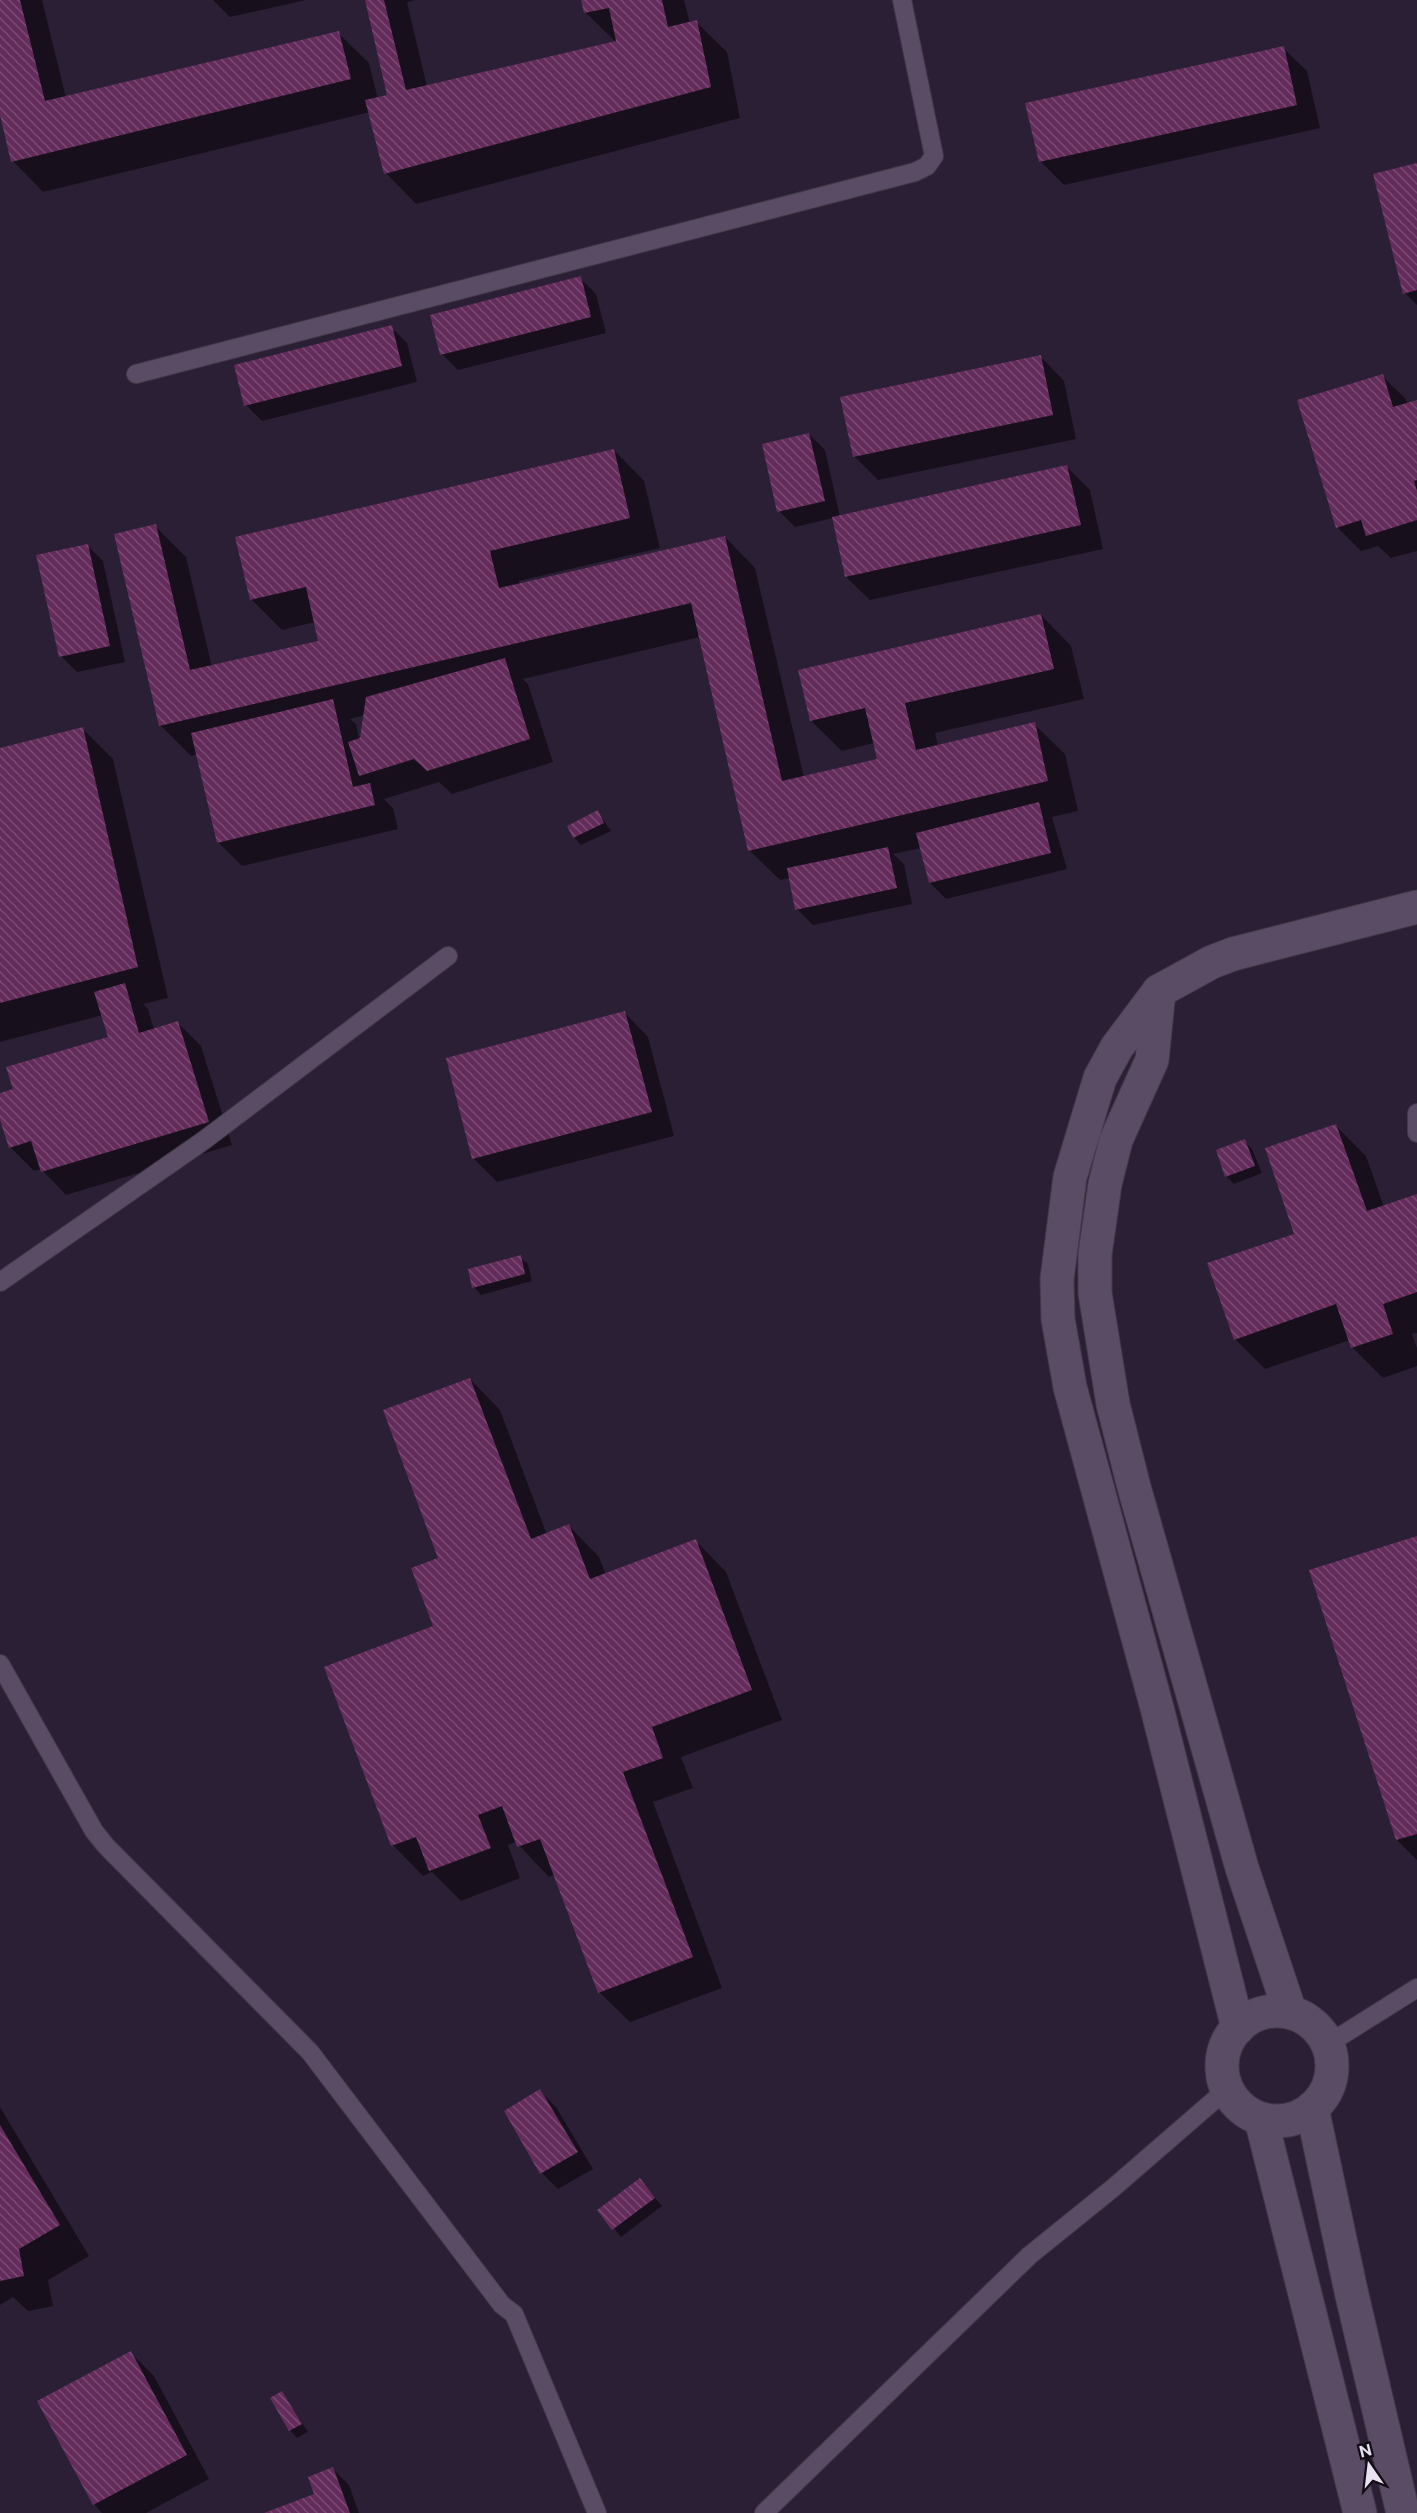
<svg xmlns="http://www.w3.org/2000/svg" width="1417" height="2513" viewBox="0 0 1417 2513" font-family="'Public Sans',sans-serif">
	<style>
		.shadow { fill: #0007; fill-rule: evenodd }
		.building { fill: url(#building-back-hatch) }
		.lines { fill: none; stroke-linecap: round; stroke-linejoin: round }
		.service-casing { stroke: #42394a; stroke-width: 20 }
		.minor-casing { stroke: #42394a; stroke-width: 35 }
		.service { stroke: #594c64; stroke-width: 18 }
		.minor { stroke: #594c64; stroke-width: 33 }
	</style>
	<defs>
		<pattern id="building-back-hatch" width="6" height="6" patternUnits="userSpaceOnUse" patternTransform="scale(1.5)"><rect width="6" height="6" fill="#642c5b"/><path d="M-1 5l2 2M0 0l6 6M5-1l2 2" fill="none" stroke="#7a4a73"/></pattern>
	</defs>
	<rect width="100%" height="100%" fill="#2b1f35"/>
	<g class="shadow">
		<polygon points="0,0 42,0 66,98 338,33 369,63 378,99 389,96 367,0 415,0 407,2 427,87 616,42 586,13 583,0 684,0 690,23 696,22 727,52 740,118 416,204 386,173 370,112 43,192 13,161 0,108"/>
		<polygon points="213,0 306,0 230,17"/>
		<polygon points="1283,48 1307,71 1320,128 1064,185 1040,161"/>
		<polygon points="1417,165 1417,305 1405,293"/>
		<polygon points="580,278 596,294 606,333 458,370 442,354"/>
		<polygon points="391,327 407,343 417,382 262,421 246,405"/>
		<polygon points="1041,357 1064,381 1076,439 878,480 854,456"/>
		<polygon points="1382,376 1406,399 1408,405 1417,402 1417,551 1391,558 1378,546 1361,551 1337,527"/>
		<polygon points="809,434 825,450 840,517 1067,467 1090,490 1103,549 870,600 846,577 833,518 795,527 779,511"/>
		<path d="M614,450L644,481L660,548L519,581L520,585L725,537L755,568L804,777L878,760L874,743L842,751L811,721L1041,615L1071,646L1084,699L935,733L938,746L1034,724L1065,754L1078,811L1052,817L1067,869L946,899L930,883L921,848L893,854L904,864L912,904L813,925L797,909L790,878L780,880L749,850L700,637L523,679L528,684L553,762L452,794L439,782L384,799L393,808L398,829L242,866L219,843L198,754L191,756L160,725L155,526L186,557L212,667L320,642L315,622L282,630L251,599ZM365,715L360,744L356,724L350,719Z"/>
		<polygon points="87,545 103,561 125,662 77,672 61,656"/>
		<polygon points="83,729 113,759 168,998 143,1004 148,1009 154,1030 178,1023 201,1046 232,1145 66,1195 41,1169 34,1171 10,1147 0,1115 0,1094 14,1090 110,1038 103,1015 0,1042 0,750"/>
		<polygon points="598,812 611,831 581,845 574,837"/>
		<polygon points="625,1013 648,1037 674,1136 497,1182 473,1158"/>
		<polygon points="1336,1126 1366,1156 1384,1207 1417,1195 1417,1333 1412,1334 1417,1348 1417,1366 1383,1378 1352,1347 1350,1340 1265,1369 1235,1339 1296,1234"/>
		<polygon points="1244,1141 1252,1149 1262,1173 1234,1184 1226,1176"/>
		<polygon points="520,1257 528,1264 532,1281 481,1295 474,1287"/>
		<polygon points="470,1379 500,1410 547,1535 569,1526 599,1557 606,1575 696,1541 726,1572 782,1720 681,1757 693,1788 653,1802 722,1988 630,2022 599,1992 555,1874 549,1877 516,1842 508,1845 520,1878 461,1901 432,1872 423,1876 393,1845 435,1627 440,1559"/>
		<polygon points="1417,1537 1417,1860 1397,1840"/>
		<polygon points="540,2091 556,2107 593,2169 558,2189 542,2173 506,2111"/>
		<polygon points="0,2107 89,2256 48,2280 53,2306 28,2311 13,2297 0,2305"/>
		<polygon points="640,2180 662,2206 621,2237 599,2210"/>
		<polygon points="131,2353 154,2376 209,2479 146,2513 102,2513 94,2504"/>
		<polygon points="282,2393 308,2432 297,2438 290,2430"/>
		<polygon points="333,2469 349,2485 359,2513 268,2513 316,2494"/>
	</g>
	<g class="building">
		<polygon points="0,0 20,0 45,101 339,31 351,79 11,162 0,115"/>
		<polygon points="365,0 384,0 406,90 616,41 609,8 584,13 581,0 662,0 668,27 697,20 711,87 384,174 365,100 387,95"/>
		<polygon points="1284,46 1297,105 1039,162 1025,103"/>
		<polygon points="1417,163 1417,290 1403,294 1373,174"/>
		<polygon points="581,276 591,317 440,355 430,315"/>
		<polygon points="392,325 402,366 244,406 234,365"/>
		<polygon points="1041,355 1053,415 853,457 840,397"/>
		<polygon points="1383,374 1393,407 1417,400 1417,480 1414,481 1417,491 1417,520 1366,536 1361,520 1336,528 1297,400"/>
		<polygon points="809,433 825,501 777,512 762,444"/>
		<polygon points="614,449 630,518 490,551 499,588 725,536 782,781 877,759 865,708 810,721 798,670 1041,614 1054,669 905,703 916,750 1035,722 1048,781 748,851 691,603 159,726 114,534 156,524 190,670 318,641 306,587 250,600 235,537"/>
		<polygon points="1067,465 1081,525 845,577 832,517"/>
		<polygon points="88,544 110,646 59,657 36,555"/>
		<polygon points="505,658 530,739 427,771 414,759 359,776 348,742 360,738 366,697"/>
		<polygon points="333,699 353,787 370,783 375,805 217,843 191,733"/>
		<polygon points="83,727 138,967 0,1003 0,748"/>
		<polygon points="1039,802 1051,853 929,883 916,833"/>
		<polygon points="598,810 604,823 573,838 567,826"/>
		<polygon points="888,847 897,888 795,910 787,868"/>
		<polygon points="125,983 139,1033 178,1021 209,1122 41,1172 31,1141 9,1148 0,1120 0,1093 13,1089 6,1067 108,1037 94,992"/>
		<polygon points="625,1011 652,1112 472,1159 446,1058"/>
		<polygon points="1336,1124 1367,1211 1417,1194 1417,1292 1383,1304 1393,1334 1351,1348 1336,1304 1234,1340 1207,1263 1294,1234 1265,1148"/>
		<polygon points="1245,1139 1255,1166 1225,1177 1216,1150"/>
		<polygon points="521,1255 525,1274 472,1288 468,1269"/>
		<polygon points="470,1378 531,1539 569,1524 590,1579 696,1539 752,1690 652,1727 663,1758 623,1772 693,1957 598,1993 540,1839 517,1847 502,1806 478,1815 491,1848 429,1871 416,1837 391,1846 324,1667 433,1626 411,1568 438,1558 383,1410"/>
		<polygon points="1417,1536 1417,1834 1396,1840 1309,1570"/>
		<polygon points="540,2089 578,2152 540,2174 504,2111"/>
		<polygon points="0,2125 60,2225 19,2249 24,2276 0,2281"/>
		<polygon points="640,2178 655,2198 612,2230 597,2210"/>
		<polygon points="131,2351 187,2455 93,2505 37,2401"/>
		<polygon points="282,2391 302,2424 289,2431 270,2398"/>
		<polygon points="333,2467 350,2513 264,2513 314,2494 308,2477"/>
	</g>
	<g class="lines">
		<defs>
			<g id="service">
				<polyline points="136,374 915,172 927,166 934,156 902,0"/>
				<polyline points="1417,1113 1417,1133"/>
				<polyline points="0,1282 203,1141 448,956"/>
				<polyline points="0,1664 94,1831 106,1846 310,2052 502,2305 514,2314 597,2513"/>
				<polyline points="1328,2044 1417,1988"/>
				<polyline points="764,2513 1030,2255 1113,2188 1226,2090"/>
			</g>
			<g id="minor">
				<polyline points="1159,991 1152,1060 1116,1140 1105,1184 1095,1254 1095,1293 1113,1404 1134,1487 1242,1868 1290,2012"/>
				<circle cx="1277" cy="2066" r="55"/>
				<polyline points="1238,2028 1157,1708 1070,1387 1058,1319 1057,1279 1070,1177 1100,1078 1117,1047 1159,991 1212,962 1233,954 1417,907"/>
				<polyline points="1312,2108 1351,2291 1403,2513"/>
				<polyline points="1261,2119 1360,2513"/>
			</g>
		</defs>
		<use href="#service" class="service-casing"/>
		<use href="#minor" class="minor-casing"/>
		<use href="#service" class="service"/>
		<use href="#minor" class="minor"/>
	</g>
	<g transform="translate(1369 2465) rotate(346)" stroke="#110c15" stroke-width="4.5" paint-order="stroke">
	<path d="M0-4.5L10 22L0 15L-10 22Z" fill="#e8e1ef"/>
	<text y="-9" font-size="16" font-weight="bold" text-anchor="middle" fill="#e8e1ef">N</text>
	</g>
</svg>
